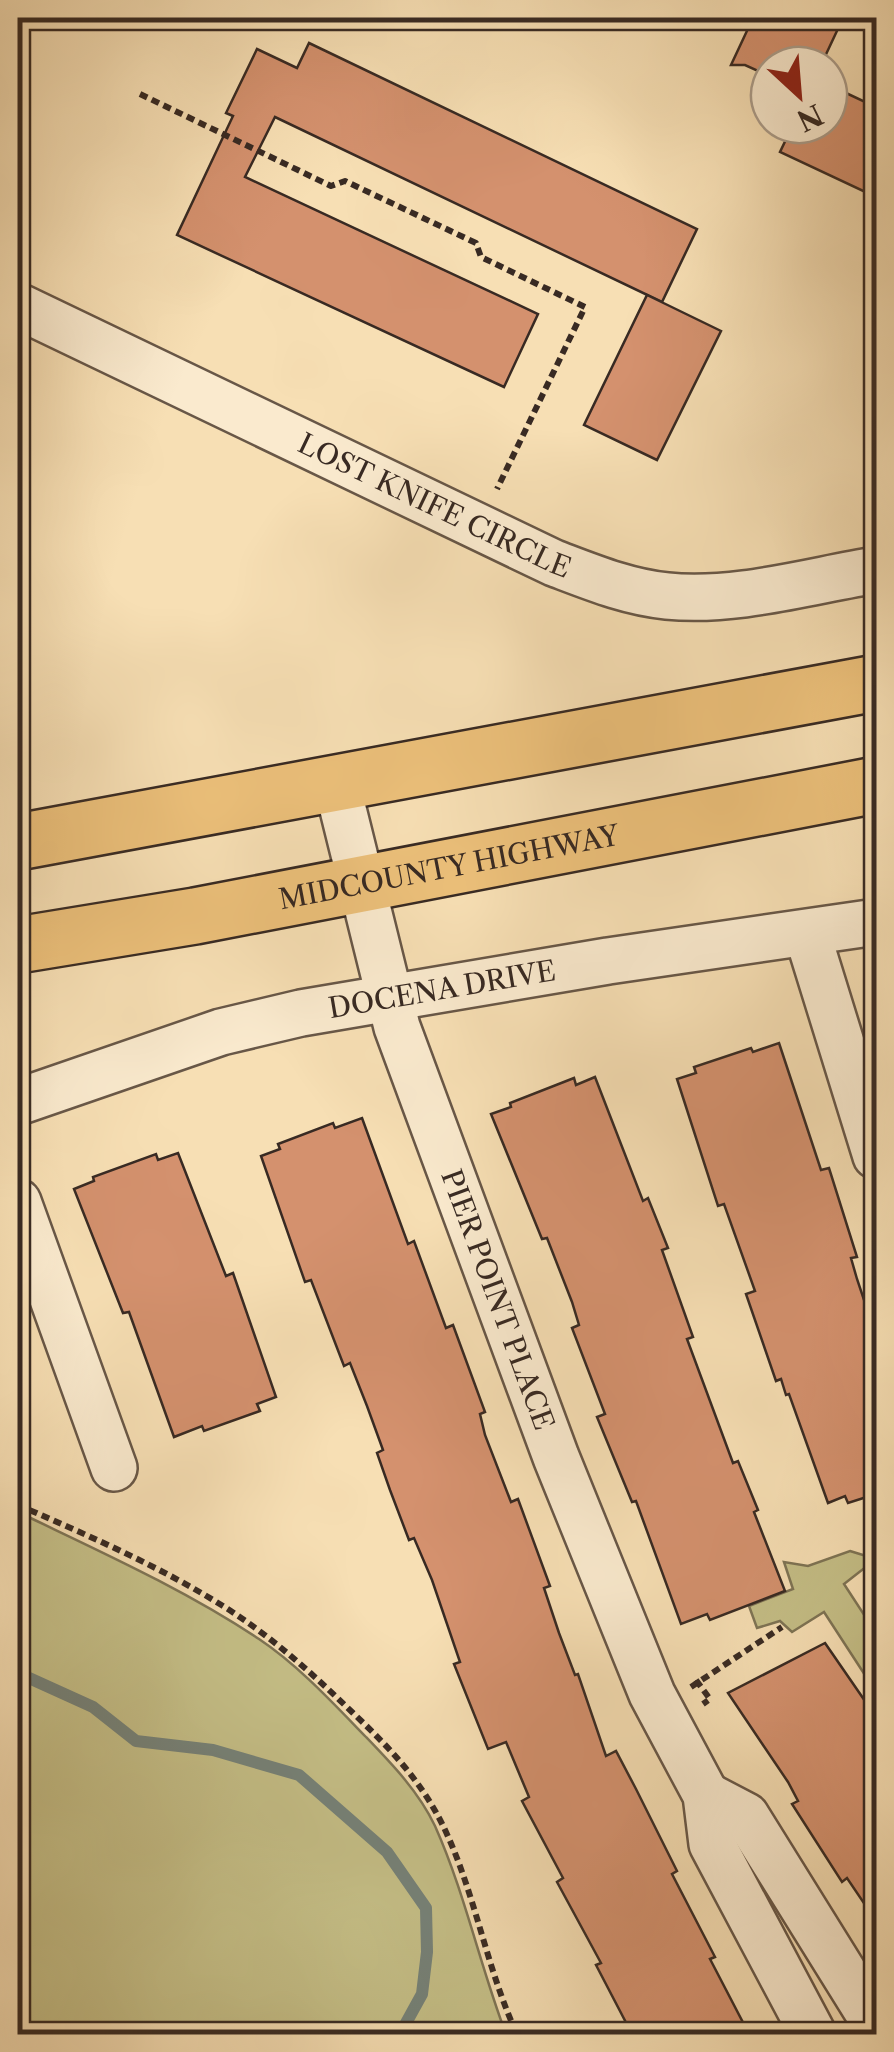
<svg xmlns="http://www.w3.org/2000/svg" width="894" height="2052" viewBox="0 0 894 2052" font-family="'Libre Caslon Text',serif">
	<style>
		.green { fill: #c5bf87; stroke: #7e7455; stroke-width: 2.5 }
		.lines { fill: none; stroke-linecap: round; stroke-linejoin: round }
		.stream { stroke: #758279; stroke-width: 12 }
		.building { fill: #d4916e; stroke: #382a23; stroke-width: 2.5 }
		.minor-casing { stroke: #685747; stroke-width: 50 }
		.primary-casing { stroke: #382a23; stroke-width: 60 }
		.path { stroke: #382a23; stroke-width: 6; stroke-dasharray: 8 5; stroke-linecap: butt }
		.minor { stroke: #faeace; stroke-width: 45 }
		.primary { stroke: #ecc07a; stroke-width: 55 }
		.labels { text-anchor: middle; stroke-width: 8; stroke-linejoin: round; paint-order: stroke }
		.street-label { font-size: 28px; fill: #382a23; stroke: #faeace }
	</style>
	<rect width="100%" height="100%" fill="#f7dfb4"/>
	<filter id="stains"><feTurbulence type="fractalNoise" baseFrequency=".002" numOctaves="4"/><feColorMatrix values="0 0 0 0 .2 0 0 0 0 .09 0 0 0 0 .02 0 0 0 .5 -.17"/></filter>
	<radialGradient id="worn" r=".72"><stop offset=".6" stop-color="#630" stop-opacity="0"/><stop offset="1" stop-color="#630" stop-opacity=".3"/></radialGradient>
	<g class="green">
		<path d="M18,1512C99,1551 184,1589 259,1639C298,1665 333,1703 366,1737C392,1764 419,1792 435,1826C465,1893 480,1966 506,2034H18Z"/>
		<polygon points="850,1551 876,1559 844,1584 876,1633 876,1692 824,1612 792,1632 780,1621 757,1628 749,1606 793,1589 784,1562 808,1566"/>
	</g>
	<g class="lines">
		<polyline class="stream" points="18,1673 93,1707 136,1741 213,1750 299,1775 387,1852 426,1908 427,1952 422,1994 400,2034"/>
	</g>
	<g class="building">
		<polygon points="753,18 843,18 821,65 769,65 769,76 745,65 731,65"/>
		<polygon points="309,43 697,229 662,302 275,117 245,177 538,314 504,387 177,235 233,116 226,113 257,49 297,68"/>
		<polygon points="829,85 876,107 876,197 780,152 793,125 829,125"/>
		<polygon points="647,295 721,331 657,460 584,425"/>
		<polygon points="779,1043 821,1170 829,1168 857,1257 851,1258 857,1279 876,1336 876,1494 848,1503 845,1496 828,1503 789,1394 786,1395 781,1379 776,1381 746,1294 755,1291 724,1204 718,1206 677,1079 696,1073 694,1067 751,1048 753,1052"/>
		<polygon points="595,1077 643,1201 648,1198 668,1248 662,1250 693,1337 687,1339 733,1463 738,1461 758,1510 754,1512 785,1591 710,1620 707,1614 681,1624 636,1501 632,1502 597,1417 605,1414 572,1328 579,1325 572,1302 547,1238 542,1239 491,1114 511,1107 510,1103 574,1078 576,1085"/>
		<polygon points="362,1118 408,1244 414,1241 446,1328 453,1325 485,1412 480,1414 485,1435 511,1502 518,1499 550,1586 544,1588 559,1633 575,1675 578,1674 606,1756 616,1751 636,1789 677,1871 672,1874 715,1957 710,1959 749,2034 632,2034 596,1965 601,1963 557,1882 563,1878 522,1801 529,1797 506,1742 488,1749 454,1664 460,1662 432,1580 414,1538 409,1540 390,1490 377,1453 383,1450 367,1406 350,1363 344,1366 311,1280 305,1282 261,1156 280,1149 278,1144 333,1123 335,1128"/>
		<polygon points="178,1153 226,1276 233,1273 276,1397 257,1404 260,1411 204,1431 202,1426 174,1437 129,1312 123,1313 74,1189 94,1181 93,1177 156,1154 158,1160"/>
		<polygon points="825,1643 876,1717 876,1921 847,1878 842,1882 792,1804 798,1801 788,1782 728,1693"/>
	</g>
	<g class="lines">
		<defs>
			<g id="minor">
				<path id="s1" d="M18,306L554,563C591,577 627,592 667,596C735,603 809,581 876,570"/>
				<path id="s2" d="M337,785L397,1027L556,1457L652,1694L706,1795L712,1844L813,2034"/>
				<polyline points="807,933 876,1156"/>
				<path id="s3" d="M18,1102L221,1032L301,1013L608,961L876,922"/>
				<polyline points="18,1202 114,1468"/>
				<polyline points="706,1795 746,1816 876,2025"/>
			</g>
			<g id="primary">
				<polyline points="18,842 876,683"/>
				<path id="s4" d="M18,945L195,916L876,785"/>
			</g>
		</defs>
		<use href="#minor" class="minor-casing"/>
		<use href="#primary" class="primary-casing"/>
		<g class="path">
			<polyline points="876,28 866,49 876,54"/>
			<polyline points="140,94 331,186 345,181 476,243 481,257 585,307 497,489"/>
			<path d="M18,1505C87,1535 159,1566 223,1606C271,1636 313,1674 353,1713C391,1749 424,1784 446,1832C476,1897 487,1970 517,2034"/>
			<polyline points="696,1680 710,1699 703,1704"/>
			<polyline points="691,1687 782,1627"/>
		</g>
		<use href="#minor" class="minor"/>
		<use href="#primary" class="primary"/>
	</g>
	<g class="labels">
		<g class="street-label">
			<text dy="10" stroke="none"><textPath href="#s1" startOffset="462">LOST KNIFE CIRCLE</textPath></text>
			<text dy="10" stroke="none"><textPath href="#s4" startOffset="438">MIDCOUNTY HIGHWAY</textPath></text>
			<text dy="10" stroke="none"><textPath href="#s3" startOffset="440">DOCENA DRIVE</textPath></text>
			<text dy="10" stroke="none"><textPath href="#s2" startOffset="540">PIER POINT PLACE</textPath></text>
		</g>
	</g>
	<rect width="894" height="2052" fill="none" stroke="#f7dfb4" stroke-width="60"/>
	<rect x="20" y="20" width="854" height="2012" fill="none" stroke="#382a23" stroke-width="5"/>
	<rect x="30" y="30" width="834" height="1992" fill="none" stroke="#382a23" stroke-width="2.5"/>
	<g transform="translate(799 95) rotate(154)"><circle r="48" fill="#faeace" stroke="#ac9d8a" stroke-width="2.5"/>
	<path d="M0-8L18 38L0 25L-18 38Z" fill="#8f2418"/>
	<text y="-15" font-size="28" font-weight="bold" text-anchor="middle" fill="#382a23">N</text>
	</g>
	<rect width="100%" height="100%" filter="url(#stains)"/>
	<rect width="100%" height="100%" fill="url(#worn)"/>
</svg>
